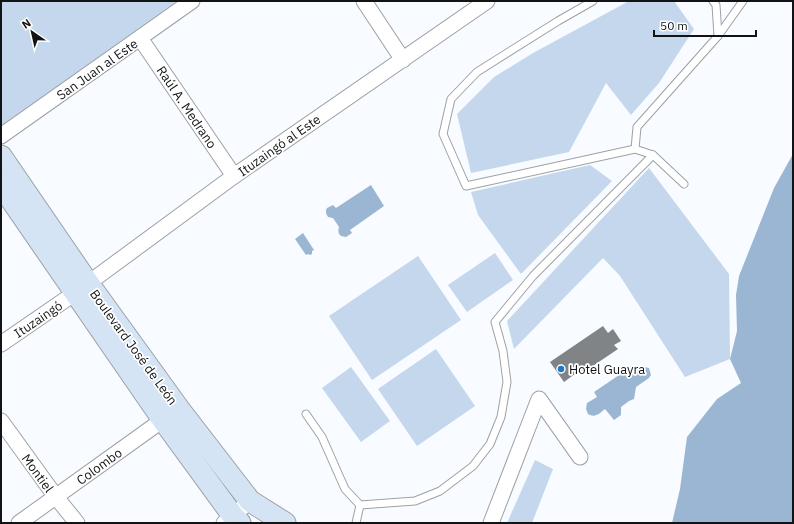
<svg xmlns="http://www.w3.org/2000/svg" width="794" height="524" viewBox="0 0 794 524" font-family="'IBM Plex Sans',sans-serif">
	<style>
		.green { fill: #c4d7ec }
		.water { fill: #9bb6d2 }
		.building { fill: #818487 }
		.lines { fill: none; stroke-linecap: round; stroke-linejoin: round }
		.lane-casing { stroke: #9ea1a4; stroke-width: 9 }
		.street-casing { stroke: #9ea1a4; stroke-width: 17 }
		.secondary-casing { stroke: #9ea1a4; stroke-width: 23 }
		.lane { stroke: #fff; stroke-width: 7 }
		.street { stroke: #fff; stroke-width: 15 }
		.secondary { stroke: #d4e4f4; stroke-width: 21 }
		.poi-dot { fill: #2178c5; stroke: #fff; stroke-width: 1.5 }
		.labels { text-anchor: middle; stroke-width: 3.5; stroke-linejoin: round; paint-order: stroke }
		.street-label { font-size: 13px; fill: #121314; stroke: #fff }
		.poi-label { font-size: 13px; fill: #121314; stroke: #fff; text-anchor: start }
	</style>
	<rect width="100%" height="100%" fill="#f8fbff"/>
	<g class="green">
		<polygon points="1,1 178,1 1,127"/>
		<polygon points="629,1 674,1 694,29 659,83 631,115 606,83 569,152 471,173 457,114 494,77 533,53"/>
		<polygon points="590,165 612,181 521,274 478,215 471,192"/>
		<polygon points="649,168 729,274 730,359 685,377 620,276 603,258 514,349 507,321"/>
		<polygon points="495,253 513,280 467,312 448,285"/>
		<polygon points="418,256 461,320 372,380 329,316"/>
		<polygon points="436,349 475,406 417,446 378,389"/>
		<polygon points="351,367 390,421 361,442 322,388"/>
		<polygon points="535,460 553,469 532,523 507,523"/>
	</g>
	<g class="water">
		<polygon points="793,154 793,523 672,523 680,489 687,437 717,399 741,383 730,359 737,331 736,295 739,276 774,188"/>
		<path d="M371,185L384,206L350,230L352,233L346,237L341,236C338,233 338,231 339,227L333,218L328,217C326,214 325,211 327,208L333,205L336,208Z"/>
		<polygon points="303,233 314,250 312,251 312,254 310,255 308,254 306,255 295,239"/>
		<path d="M640,366L649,368L651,375L649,378L636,387L634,399L629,401L621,407V415L614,420L605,409C599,414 595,418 588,414L586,409L587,403L597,397L594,392L628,369L631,371Z"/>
	</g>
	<polygon class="building" points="603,326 608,333 613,329 621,341 614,345 618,349 581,374 579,371 564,382 550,362"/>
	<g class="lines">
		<defs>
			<g id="lane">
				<polyline points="593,1 558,21 477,72 451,99 443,134 466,186 635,149 653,155 684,184"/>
				<polyline points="713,1 716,5 718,36"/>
				<polyline points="635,149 637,127 718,36 743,1"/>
				<polyline points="306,414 322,437 345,489 360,505 415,501 440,491 473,466 490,444 501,417 507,382 503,351 495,322 533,276 653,155"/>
				<polyline points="356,523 360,505"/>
			</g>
			<g id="street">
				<polyline points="364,1 403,60"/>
				<polyline points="140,38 234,176"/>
				<polyline points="1,136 192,1"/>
				<polyline points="1,344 75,293 234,176 487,1"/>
				<polyline points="1,421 56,497 77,523"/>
				<polyline points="19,523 171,414"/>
				<polyline points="224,523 250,501"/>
				<polyline points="491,523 539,399 580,457"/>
			</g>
			<g id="secondary">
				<polyline points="1,156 88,283 179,409 250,501 285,523"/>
				<polyline points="1,185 163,420 233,516 240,523"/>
			</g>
		</defs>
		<use href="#lane" class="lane-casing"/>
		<use href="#street" class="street-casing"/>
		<use href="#secondary" class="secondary-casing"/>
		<use href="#lane" class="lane"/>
		<use href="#street" class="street"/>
		<use href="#secondary" class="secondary"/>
	</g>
	<circle class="poi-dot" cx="561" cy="369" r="4"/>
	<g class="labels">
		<g class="street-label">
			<text transform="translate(97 69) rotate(-35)" y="5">San Juan al Este</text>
			<text transform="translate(187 107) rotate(56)" y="5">Raúl A. Medrano</text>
			<text transform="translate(279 145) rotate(-35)" y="5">Ituzaingó al Este</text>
			<text transform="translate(38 319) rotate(-34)" y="5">Ituzaingó</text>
			<text transform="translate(134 347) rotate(54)" y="5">Boulevard José de León</text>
			<text transform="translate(99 466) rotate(-36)" y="5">Colombo</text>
			<text transform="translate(38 473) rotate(54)" y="5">Montiel</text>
		</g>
		<g class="poi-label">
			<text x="569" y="374">Hotel Guayra</text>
		</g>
	</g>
	<rect width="794" height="524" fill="none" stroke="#121314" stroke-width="4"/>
	<g transform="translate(32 32) rotate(326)" stroke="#ffffff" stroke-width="3" paint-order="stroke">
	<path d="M0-3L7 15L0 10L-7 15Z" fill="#121314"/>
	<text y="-6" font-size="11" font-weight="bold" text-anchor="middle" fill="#121314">N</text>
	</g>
	<path d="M654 30v6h102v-6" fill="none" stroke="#121314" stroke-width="2"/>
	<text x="660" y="30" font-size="12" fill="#121314" stroke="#ffffff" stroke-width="3" paint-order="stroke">50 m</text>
</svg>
